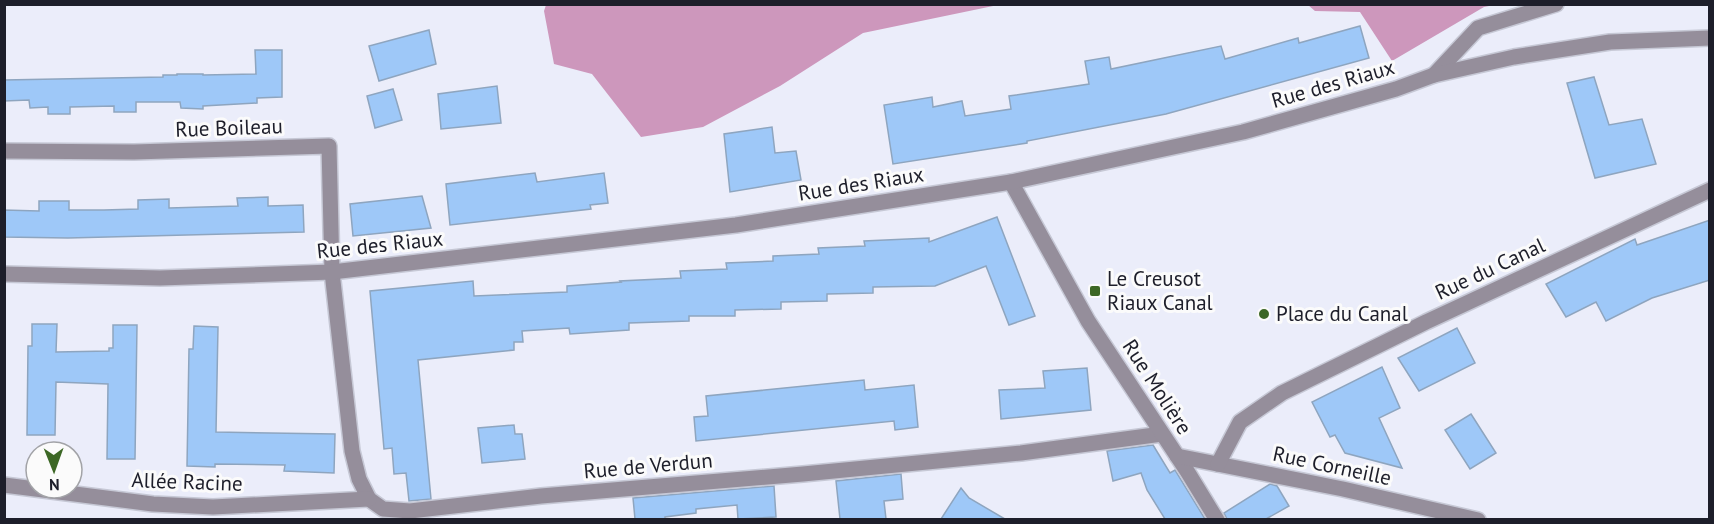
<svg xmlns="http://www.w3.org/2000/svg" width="1714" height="524" viewBox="0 0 1714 524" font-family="'PT Sans',sans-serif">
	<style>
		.forest { fill: #cd97bc }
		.building { fill: #9ec8f8; stroke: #8ea5bf; stroke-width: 1.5 }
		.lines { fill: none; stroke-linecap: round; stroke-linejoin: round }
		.minor-casing { stroke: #c6c8d5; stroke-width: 18 }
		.minor { stroke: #958e9b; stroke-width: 15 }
		.poi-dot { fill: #3c6725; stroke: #fbfbfb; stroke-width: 2 }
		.labels { text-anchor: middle; stroke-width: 6; stroke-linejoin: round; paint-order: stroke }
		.street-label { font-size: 21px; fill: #1d1e2a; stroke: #fbfbfb }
		.poi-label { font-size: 21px; fill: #1d1e2a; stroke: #fbfbfb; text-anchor: start }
	</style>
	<rect width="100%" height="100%" fill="#ebedfa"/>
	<g class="forest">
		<polygon points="546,5 546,4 998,5 863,33 780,86 703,127 641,137 592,74 554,64 544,11"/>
		<polygon points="1308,5 1494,5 1484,7 1392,61 1360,12 1315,11"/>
	</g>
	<g class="building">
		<polygon points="1360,26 1369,58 1166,114 1027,141 1027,143 893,164 884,105 932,97 933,107 962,101 965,116 1011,109 1009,96 1089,84 1085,61 1109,57 1111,69 1221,46 1225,59 1298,38 1299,43"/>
		<polygon points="429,30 436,64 379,81 369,46"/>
		<polygon points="255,50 282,50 282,97 257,98 257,103 203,106 203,109 181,108 180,102 136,102 136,112 114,112 114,106 70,107 70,114 48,114 48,107 30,108 29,100 4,101 4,80 163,77 163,75 177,75 177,74 203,74 203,75 256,74"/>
		<polygon points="1594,77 1609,125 1642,119 1656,164 1595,178 1567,83"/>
		<polygon points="497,86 501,123 441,129 438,94"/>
		<polygon points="393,89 402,120 375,128 367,96"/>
		<polygon points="772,127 775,153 796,151 801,180 730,192 724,134"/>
		<polygon points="535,173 537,182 604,173 608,203 590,205 591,209 450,225 446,184"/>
		<polygon points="422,196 431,228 353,236 350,204"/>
		<polygon points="268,197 268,206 303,205 304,232 68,238 4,237 4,210 39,211 39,201 69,201 69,210 104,210 138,209 138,200 169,199 169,208 238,206 237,198"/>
		<polygon points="997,217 1035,316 1009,325 986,266 935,286 873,287 873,293 827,294 827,301 781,302 781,309 735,310 735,316 689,316 689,321 629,323 629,330 570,334 569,328 522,331 523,342 514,342 514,350 418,360 431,499 409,501 406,473 394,474 392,448 384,449 370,291 473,281 474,296 567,292 567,286 621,282 620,281 681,278 680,271 727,269 726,263 773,261 773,256 819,254 818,248 865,246 864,241 929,238 929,242"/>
		<polygon points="1710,220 1710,280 1652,298 1606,321 1596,302 1566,317 1546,284 1635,239 1637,245"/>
		<polygon points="32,324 57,324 56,352 109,351 109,348 113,348 113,325 137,325 135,459 107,459 108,384 56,382 55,435 27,435 28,346 32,346"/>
		<polygon points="194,326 218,327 216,432 335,434 334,473 284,471 285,465 215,464 215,467 187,466 189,349 193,349"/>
		<polygon points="1457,328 1475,363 1419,391 1398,358"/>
		<polygon points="1382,367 1400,408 1379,418 1402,468 1345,453 1335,435 1330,437 1312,402"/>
		<polygon points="1087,368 1091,410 1001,419 999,390 1045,388 1043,371"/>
		<polygon points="864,380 865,390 914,385 918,427 895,430 894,421 696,441 694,417 708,416 706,396"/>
		<polygon points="1471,414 1496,453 1470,469 1445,430"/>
		<polygon points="514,425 515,434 522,434 525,459 482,463 478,428"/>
		<polygon points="1153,445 1170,473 1175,470 1205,519 1165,519 1147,490 1141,473 1113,481 1107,451"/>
		<polygon points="901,474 903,499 884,501 886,519 840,519 836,481"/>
		<polygon points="1270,484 1277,486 1289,506 1266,519 1227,519 1224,513"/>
		<polygon points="774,486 776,517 738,519 737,505 696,509 696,513 665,517 665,519 635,519 633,498"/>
		<polygon points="961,488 969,498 1005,519 941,519"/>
	</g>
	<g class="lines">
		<defs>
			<g id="minor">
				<polyline points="1434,75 1478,28 1556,4"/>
				<polyline points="4,151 134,152 329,146 332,272 352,451 359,479 369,499 383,509 410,511 541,496 803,474 1021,453 1162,434"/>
				<polyline points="1011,182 1088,321 1187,471 1217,520"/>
				<polyline points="4,274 160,278 332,272 736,225 1011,182 1243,132 1396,89 1434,75 1514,57 1610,42 1710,38"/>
				<polyline points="1177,456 1343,489 1478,520"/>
				<polyline points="1218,464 1240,422 1282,393 1426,322 1710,190"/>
				<polyline points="4,485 153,504 213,507 369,499"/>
			</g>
		</defs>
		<use href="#minor" class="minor-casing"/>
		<use href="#minor" class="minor"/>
	</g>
	<g class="poi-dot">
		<rect x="1089" y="285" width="12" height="12" rx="3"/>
		<circle cx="1264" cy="314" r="6"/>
	</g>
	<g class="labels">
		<g class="street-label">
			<text transform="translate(1333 84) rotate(-16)" y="7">Rue des Riaux</text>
			<text transform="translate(229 128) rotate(-2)" y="7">Rue Boileau</text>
			<text transform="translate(861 184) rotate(-9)" y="7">Rue des Riaux</text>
			<text transform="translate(380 245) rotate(-6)" y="7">Rue des Riaux</text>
			<text transform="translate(1490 269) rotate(-25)" y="7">Rue du Canal</text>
			<text transform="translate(1157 387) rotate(57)" y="7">Rue Molière</text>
			<text transform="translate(648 466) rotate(-5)" y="7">Rue de Verdun</text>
			<text transform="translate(1332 466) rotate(12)" y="7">Rue Corneille</text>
			<text transform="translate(187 482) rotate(2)" y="7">Allée Racine</text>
		</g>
		<g class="poi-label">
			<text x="1107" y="286">Le Creusot<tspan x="1107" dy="24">Riaux Canal</tspan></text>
			<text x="1276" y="321">Place du Canal</text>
		</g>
	</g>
	<rect width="1714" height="524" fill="none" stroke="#1d1e2a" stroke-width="12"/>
	<g transform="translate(54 470) rotate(179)"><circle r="28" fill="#fbfbfb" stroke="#a2a3a7" stroke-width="1.5"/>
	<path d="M0-4.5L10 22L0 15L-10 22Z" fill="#3c6725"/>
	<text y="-9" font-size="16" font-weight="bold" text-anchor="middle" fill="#1d1e2a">N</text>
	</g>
</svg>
